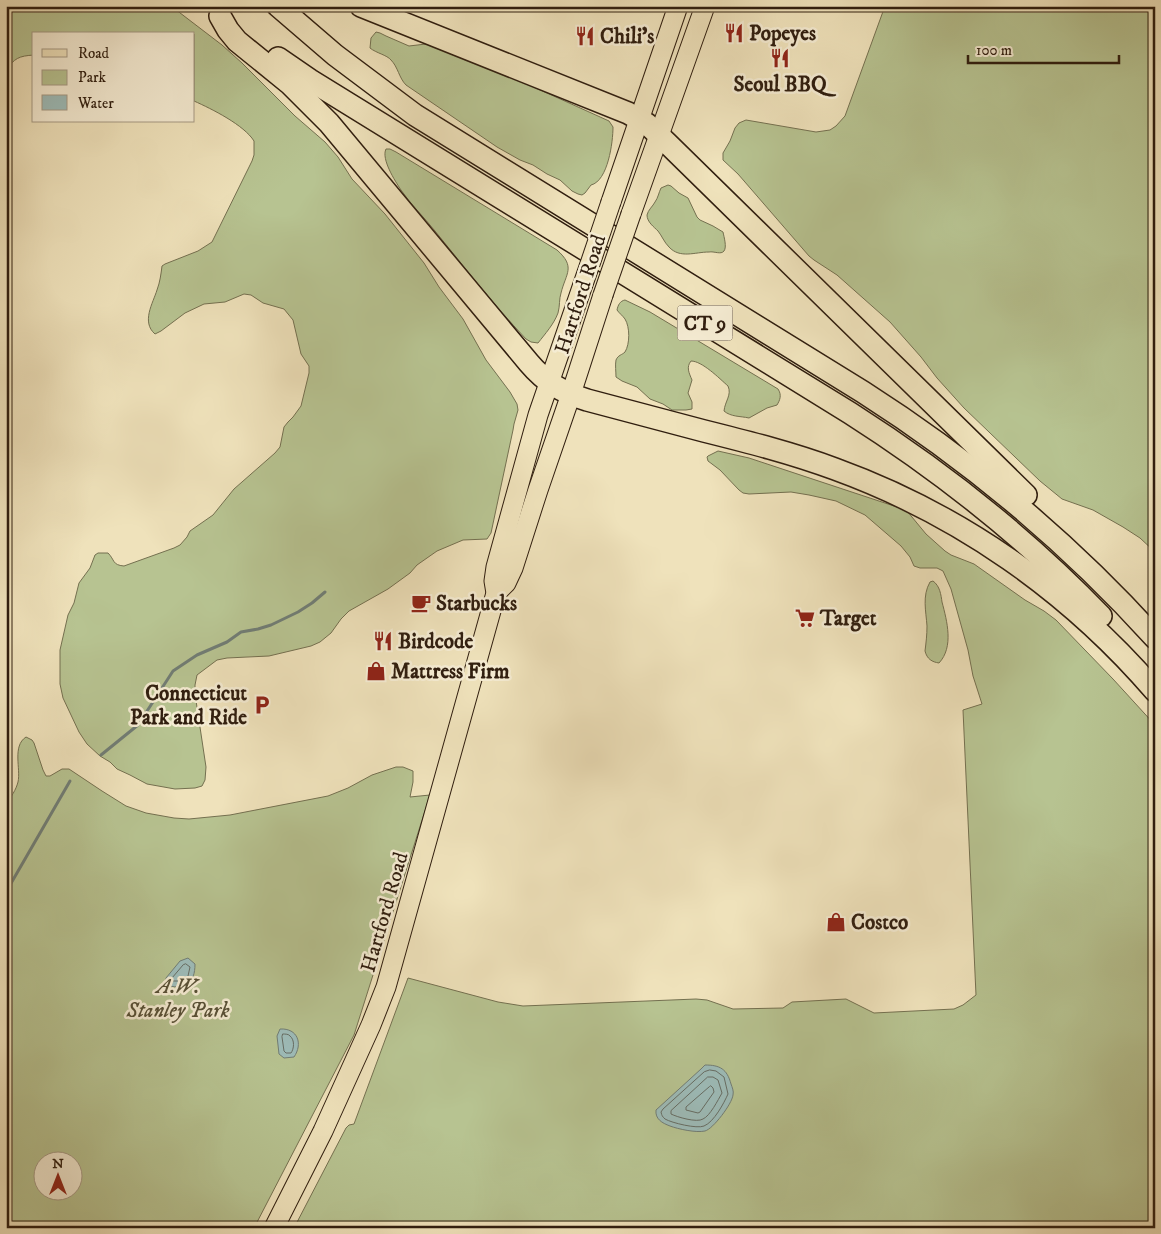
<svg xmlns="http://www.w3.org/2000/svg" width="1161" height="1234" viewBox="0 0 1161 1234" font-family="'IM FELL DW Pica',serif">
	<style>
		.green { fill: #b7c391; stroke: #747050; fill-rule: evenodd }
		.water { fill: #9dbcb9; stroke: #717d75 }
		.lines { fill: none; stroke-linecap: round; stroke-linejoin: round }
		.shore { stroke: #666d64; stroke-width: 1 }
		.stream { stroke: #717d75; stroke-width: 3 }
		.major-casing { stroke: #301e0f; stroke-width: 21 }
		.highway-casing { stroke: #301e0f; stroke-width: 24 }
		.major { stroke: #efe2bb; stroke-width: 19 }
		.highway { stroke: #efe2bb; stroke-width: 21 }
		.major-bridge-casing { stroke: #301e0f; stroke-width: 21; stroke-linecap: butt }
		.major-bridge { stroke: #efe2bb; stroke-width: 19 }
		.labels { text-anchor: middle; stroke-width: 5; stroke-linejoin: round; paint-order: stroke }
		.shield { fill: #f5ecd3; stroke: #6b5c4a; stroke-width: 1 }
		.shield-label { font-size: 20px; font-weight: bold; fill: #301e0f }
		.poi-label { font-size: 21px; font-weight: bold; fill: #301e0f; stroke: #f5ecd3; text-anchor: start }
		.street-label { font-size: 21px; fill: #301e0f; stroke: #f5ecd3 }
		.park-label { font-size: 21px; font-style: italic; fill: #585036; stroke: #f5ecd3 }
	</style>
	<rect width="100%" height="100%" fill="#efe2bb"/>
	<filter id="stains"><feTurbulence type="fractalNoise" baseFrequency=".004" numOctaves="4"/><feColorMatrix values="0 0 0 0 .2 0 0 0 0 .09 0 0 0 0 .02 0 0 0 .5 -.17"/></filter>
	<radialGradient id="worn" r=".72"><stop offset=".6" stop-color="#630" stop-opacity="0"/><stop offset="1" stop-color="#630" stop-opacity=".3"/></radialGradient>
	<g class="green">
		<path d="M6,6H171L222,45L242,63L295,116L325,142L338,157L352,179L385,214L424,263L439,287L463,319L486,360L510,392L517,404L518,410L514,424L513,430L491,533L487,539L463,540L437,551L417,565L410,573L388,589L349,611L341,619L331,633L320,642L311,646L269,656L227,658L217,660L197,675L195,685V694L206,767L205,780L202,786L195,788L175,789L147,784L130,775L117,769L110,762L100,756L87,744L79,732L63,698L60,684V650L68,615L74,603L79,583L90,568L95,555L98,553H108C115,560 112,565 124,566L174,548L180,545L187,537L190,531L213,515L234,489L275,453L280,447L284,427L288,422L293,417L301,406L309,373V366L301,354L293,320L284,309L263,303L251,295L244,294L225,302L204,304L185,313L161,331L155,334C141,322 153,303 157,290C160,282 161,274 162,266L165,264L198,251L212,242L252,161L254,155V141C244,125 212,109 194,101V34H34V55C19,56 14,58 6,71Z"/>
		<polygon points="885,6 1155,6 1155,552 1140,538 1123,527 1093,510 1062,499 1040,481 964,408 937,378 921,357 890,322 837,275 814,260 809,256 738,174 723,160 723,153 730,141 735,128 739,123 746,120 816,132 830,130 836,126 845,116"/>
		<path d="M376,32L380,33L386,36L409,46L426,44L441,46L496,70L609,121L613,127C613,142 608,181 591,185L585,193L582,195L578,194L572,191L560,180L547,174L533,165L520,160L497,147L406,85C399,78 398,67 391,60C387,55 376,53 370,48L371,38Z"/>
		<path d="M386,149H390L396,152L557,250C576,267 566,273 561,293C559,299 560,306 558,313C554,324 545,334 538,343L531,342L526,339C493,304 465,268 435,231C424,217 411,205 401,190C395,181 381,159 386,149Z"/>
		<path d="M668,185L671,186L679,193L688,198L697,217L700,220L713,226L723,232C724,237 727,247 724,251C721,255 714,251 709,252C695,252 680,259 669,247C664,242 662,236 658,231C654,227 647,222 647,215C648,210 653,206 655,202C658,198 659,192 661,188Z"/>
		<path d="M625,300L650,312L778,389C782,395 780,400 777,405L767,408L749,418C740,416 731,417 724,411C725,401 732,395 728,386C719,378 702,361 691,361C686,367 689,373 692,380L688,393L692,402V409L686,410H672L663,404L650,399L637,387L622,381L616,377C616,372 615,365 616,360C618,355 622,355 625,352C630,344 630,327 625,319C623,316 619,313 617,310C618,305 620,301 625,300Z"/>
		<polygon points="718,451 749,458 900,508 907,511 926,534 945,551 951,555 974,564 1025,600 1044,611 1056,620 1113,679 1155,725 1155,1228 294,1228 346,1128 349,1125 354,1124 408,978 498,1002 523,1006 696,999 707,1000 733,1009 783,1008 792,1002 846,999 874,1013 954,1009 963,1005 976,995 963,710 982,704 973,676 968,650 951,589 943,571 937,568 920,568 914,566 910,557 901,546 865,515 836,501 809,495 791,492 749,494 743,493 739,490 720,470 708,461 707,457 708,456"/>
		<path d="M933,581C940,586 941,595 942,602C947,621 954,647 939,663C932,662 927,659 925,651C926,643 927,635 927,626C926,611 922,596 930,582Z"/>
		<path d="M26,737L32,740L34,743L43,770L46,776H50L62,769H69L102,791L126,806L146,813L174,818L189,819L230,815L328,796L348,788L372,775L396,767H403L413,771V782L410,797L430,795L354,1035L254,1228H6V804C11,797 16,790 18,782C21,769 12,746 26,737ZM42,1162H72V1192H42Z"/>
	</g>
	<g class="water">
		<path d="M188,958L195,964C195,983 186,989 168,986L166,983V978L180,961Z"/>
		<path d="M280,1029C298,1028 303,1044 294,1057L284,1058L279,1054L277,1036Z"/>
		<path d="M705,1065C720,1065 727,1069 731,1084C732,1087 734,1091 733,1095C732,1104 713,1129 705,1131C696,1133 678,1129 670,1126C662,1123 655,1119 656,1110L701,1069Z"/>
	</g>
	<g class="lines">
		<g class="shore">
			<polygon points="186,964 190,967 188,976 182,981 173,981 172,978 183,965"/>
			<path d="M283,1034C285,1034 289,1034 290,1036C295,1040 294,1049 291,1053H286L284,1051L282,1037Z"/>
			<path d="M710,1070L716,1071L724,1077L728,1094C724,1103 714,1122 704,1126C697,1129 672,1123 665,1119C662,1116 662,1116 661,1112L663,1109L704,1072Z"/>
			<path d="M708,1077H713L718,1080L722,1093C718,1100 710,1116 703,1119C697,1123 677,1117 671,1114V1111Z"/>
			<polygon points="711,1086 713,1088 714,1092 700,1112 698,1113 686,1110 686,1107 709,1087"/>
		</g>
		<g class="stream">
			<polyline points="101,755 138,725 173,671 197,655 227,642 241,632 258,629 271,625 298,612 312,603 325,592"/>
			<polyline points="6,892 70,781"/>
		</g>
		<defs>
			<g id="major">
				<polyline points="611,202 678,6"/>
				<polyline points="631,214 705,6"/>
				<polyline points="496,593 506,583 513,568 538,490 571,394 603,295"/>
				<polyline points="274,1228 323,1131 371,1025 386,987 496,593 494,581 496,567 538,415 590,264"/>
			</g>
			<g id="highway">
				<path d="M278,6L335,55L415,115L863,392C971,461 1069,543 1155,638"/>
				<polyline points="361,6 628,113 647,124 667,143 1026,495"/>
				<path d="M220,16L228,30L237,41L290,84L329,123L529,363C546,383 562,392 587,400C626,410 665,421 704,431C748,442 792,453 835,469C959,514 1069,591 1155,691"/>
				<path d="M278,58L310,80L850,413C941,471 1026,538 1101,616"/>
			</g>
		</defs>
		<use href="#major" class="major-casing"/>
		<use href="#highway" class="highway-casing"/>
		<use href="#major" class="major"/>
		<use href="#highway" class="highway"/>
		<defs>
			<g id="major-bridge">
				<polyline points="590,264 611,202"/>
				<polyline points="603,295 631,214"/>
			</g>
		</defs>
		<use href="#major-bridge" class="major-bridge-casing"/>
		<use href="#major-bridge" class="major-bridge"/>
	</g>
	<defs>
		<symbol id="restaurant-bare" viewBox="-9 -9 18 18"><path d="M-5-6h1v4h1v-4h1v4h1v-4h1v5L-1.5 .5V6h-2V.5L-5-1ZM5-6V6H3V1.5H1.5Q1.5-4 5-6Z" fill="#8f2418" stroke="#f5ecd3" stroke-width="2.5" paint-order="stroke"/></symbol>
		<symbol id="cafe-bare" viewBox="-9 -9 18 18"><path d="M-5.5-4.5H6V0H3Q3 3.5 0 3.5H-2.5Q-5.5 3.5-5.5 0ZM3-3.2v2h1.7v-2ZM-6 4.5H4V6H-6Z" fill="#8f2418" stroke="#f5ecd3" stroke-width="2.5" paint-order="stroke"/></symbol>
		<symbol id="supermarket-bare" viewBox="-9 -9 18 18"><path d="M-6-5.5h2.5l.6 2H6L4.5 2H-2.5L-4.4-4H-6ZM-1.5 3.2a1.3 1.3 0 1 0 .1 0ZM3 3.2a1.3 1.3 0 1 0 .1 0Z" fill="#8f2418" stroke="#f5ecd3" stroke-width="2.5" paint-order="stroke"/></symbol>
		<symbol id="shop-bare" viewBox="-9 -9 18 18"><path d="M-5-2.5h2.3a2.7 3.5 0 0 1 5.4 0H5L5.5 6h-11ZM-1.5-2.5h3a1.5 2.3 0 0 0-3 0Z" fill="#8f2418" stroke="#f5ecd3" stroke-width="2.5" paint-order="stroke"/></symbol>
		<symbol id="parking-bare" viewBox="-9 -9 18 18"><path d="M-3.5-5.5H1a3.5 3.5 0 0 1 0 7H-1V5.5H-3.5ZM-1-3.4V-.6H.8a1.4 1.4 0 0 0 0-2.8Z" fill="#8f2418" stroke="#f5ecd3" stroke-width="2.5" paint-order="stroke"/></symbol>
	</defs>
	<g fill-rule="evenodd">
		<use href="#restaurant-bare" x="720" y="19" width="28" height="28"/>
		<use href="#restaurant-bare" x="571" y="22" width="28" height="28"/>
		<use href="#restaurant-bare" x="766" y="44" width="28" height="28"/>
		<use href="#cafe-bare" x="407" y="589" width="28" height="28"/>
		<use href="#supermarket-bare" x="791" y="604" width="28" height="28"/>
		<use href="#restaurant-bare" x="369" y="627" width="28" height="28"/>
		<use href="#shop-bare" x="362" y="657" width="28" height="28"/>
		<use href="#parking-bare" x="248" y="691" width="28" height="28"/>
		<use href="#shop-bare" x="822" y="908" width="28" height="28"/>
	</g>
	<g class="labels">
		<rect class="shield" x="677.5" y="305.5" width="55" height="35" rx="4"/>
		<g class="shield-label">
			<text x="705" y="330">CT 9</text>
		</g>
		<g class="poi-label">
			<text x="749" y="40">Popeyes</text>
			<text x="600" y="43">Chili's</text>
			<text x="780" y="91" text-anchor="middle">Seoul BBQ</text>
			<text x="436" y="610">Starbucks</text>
			<text x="820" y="625">Target</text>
			<text x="398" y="648">Birdcode</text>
			<text x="391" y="678">Mattress Firm</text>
			<text x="247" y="700" text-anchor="end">Connecticut<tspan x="247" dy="24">Park and Ride</tspan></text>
			<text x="851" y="929">Costco</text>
		</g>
		<g class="street-label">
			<text transform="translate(580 294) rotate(-72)" y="7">Hartford Road</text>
			<text transform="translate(384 912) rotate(-74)" y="7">Hartford Road</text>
		</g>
		<g class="park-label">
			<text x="178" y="993">A.W.<tspan x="178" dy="24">Stanley Park</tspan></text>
		</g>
	</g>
	<rect width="1161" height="1234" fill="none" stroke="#efe2bb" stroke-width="25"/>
	<rect x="8" y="8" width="1146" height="1219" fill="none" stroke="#301e0f" stroke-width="2.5"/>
	<rect x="12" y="12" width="1136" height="1209" fill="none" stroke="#301e0f"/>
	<rect x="32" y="32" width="162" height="90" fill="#f5ecd3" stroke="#a69a85"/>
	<rect x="42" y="49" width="25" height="8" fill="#efe2bb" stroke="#a69a85"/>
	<text x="78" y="58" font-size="15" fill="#301e0f">Road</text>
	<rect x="42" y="70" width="25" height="15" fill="#b7c391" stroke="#a69a85"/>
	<text x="78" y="82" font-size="15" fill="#301e0f">Park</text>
	<rect x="42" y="95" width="25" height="15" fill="#9dbcb9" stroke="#a69a85"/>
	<text x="78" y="108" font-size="15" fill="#301e0f">Water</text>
	<g transform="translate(58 1176)"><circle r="24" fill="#f5ecd3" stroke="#a69a85"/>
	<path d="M0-4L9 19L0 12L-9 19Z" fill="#8f2418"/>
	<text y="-8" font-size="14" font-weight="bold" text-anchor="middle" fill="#301e0f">N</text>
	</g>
	<path d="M968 55v8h151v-8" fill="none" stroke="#301e0f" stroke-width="2.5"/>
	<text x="976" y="55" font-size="15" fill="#301e0f" stroke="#f5ecd3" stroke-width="4" paint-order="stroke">100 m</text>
	<rect width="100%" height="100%" filter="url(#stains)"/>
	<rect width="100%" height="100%" fill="url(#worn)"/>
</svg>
